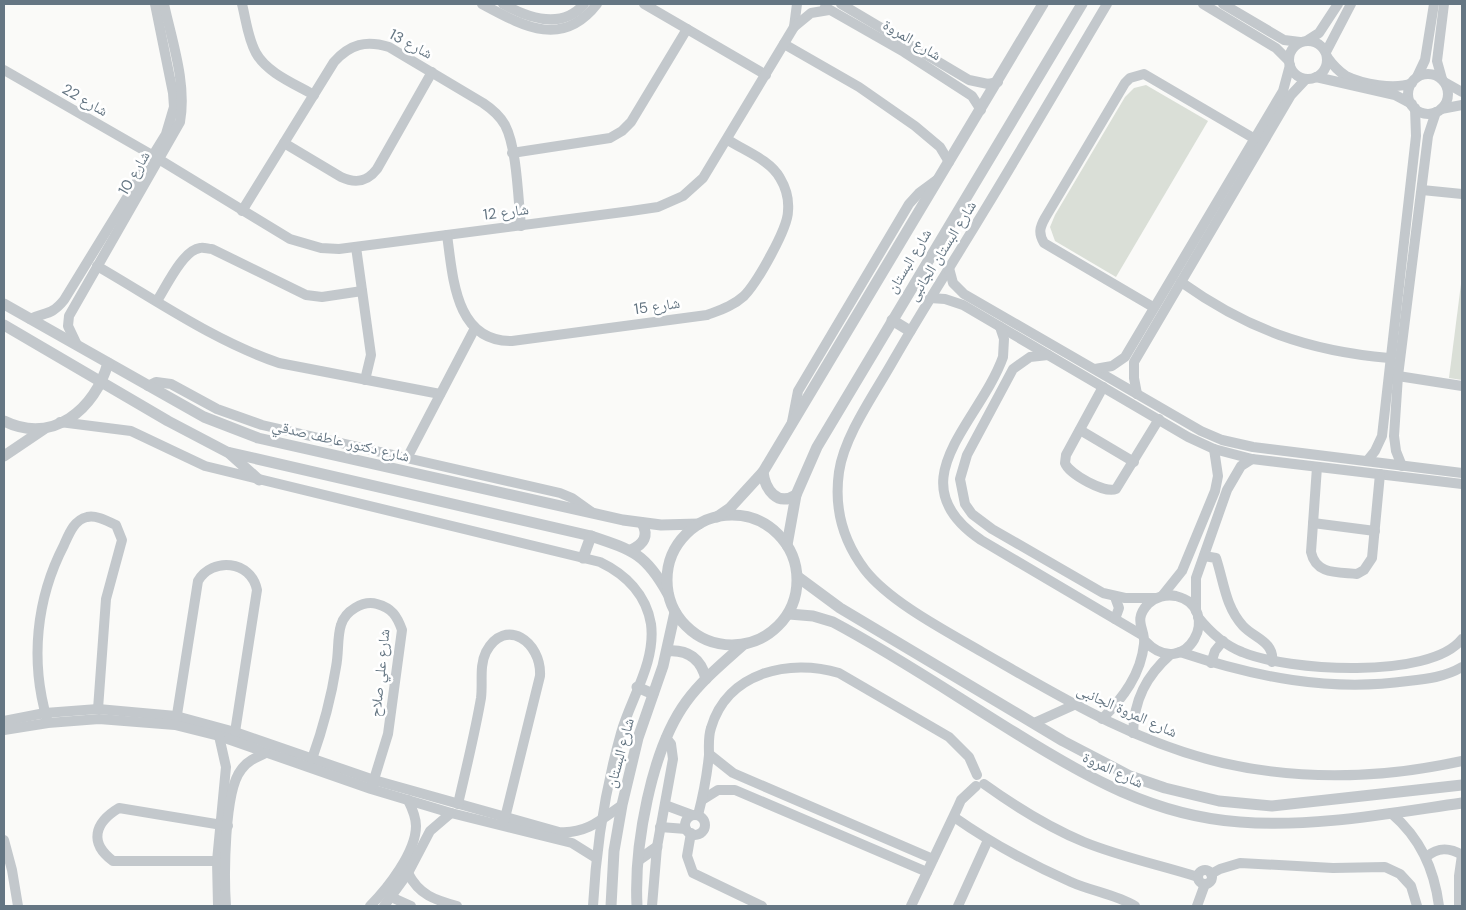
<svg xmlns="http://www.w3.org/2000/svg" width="1466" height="910" viewBox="0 0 1466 910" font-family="'DM Sans','Noto Naskh Arabic',sans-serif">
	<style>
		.green { fill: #dadfd7 }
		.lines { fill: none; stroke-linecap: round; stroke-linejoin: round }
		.minor { stroke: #c3c8cc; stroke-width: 10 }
		.tertiary { stroke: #c3c8cc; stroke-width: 11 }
		.labels { text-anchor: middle; stroke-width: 5; stroke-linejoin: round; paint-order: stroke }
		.street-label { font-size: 15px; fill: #657683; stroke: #fff }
	</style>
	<rect width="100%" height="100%" fill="#fafaf8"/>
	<g class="green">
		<polygon points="1146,85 1208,121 1116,277 1055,241 1050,227 1055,215 1125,97 1134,88"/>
		<polygon points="1462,276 1462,380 1449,378"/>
	</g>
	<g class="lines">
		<g class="minor">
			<path d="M242,4C246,20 248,39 256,53C267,73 295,84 314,95"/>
			<path d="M482,4C523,26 562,49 597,4"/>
			<path d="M503,4C528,18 562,30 584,4"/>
			<polyline points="644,4 766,75"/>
			<polyline points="841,4 969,80 988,84 998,82"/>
			<path d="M1107,4C1066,73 1026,142 984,211C954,261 922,310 893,361C875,393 844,436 839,472C834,507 843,541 865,570C890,602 946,631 982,652C1059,696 1135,743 1223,763C1302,781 1384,778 1462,761"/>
			<polyline points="1203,4 1276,48 1289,61"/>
			<polyline points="1223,4 1284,40 1300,42"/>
			<polyline points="825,7 904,52 972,96 981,110"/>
			<polyline points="794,27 797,4"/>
			<polyline points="1308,40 1319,33 1338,4"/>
			<circle cx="1308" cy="60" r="19"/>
			<polyline points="784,44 859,87 915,126 940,147 949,162"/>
			<polyline points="1326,52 1351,4"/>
			<path d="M1327,57C1332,64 1338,71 1346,76C1362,84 1395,90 1412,83"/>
			<polyline points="4,70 152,155 290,239 321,248 339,249 631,211 658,207 683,196 703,178 794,27 811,13 829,10"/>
			<circle cx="1428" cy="94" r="20"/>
			<polyline points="1316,77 1395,95 1412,104"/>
			<polyline points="1417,77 1425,60 1434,4"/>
			<polyline points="1442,79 1437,61 1444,4"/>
			<polyline points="1446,83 1462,92"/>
			<polyline points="1441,109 1462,105"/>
			<path d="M284,143L341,177C356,184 367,182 377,169L432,72"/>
			<polyline points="512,153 610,138 622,131 631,122 687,29"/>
			<polyline points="1422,190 1462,194"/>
			<path d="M242,211L334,62C350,44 366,40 389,47L483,103C492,109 500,116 505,125C517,148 518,198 521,226"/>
			<path d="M447,235C453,277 455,342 512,341L707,315C720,310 733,306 744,296C756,284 788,229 788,211C789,200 786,188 780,178C770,160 745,151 728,140"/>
			<polyline points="356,247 371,355 365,380"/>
			<path d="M97,266C156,300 214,341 279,363L440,394"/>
			<polyline points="949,268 953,283 964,294 1201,431 1222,440 1253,447 1462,473"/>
			<path d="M1181,282C1247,329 1308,351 1389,358"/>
			<polyline points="930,298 945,299 963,305 1188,437 1214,449 1252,459 1462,484"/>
			<path d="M157,301C166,287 183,250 200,248C204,247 208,249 212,249L306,295L322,297L362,291"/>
			<path d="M1153,307L1044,243C1038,233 1040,227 1045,218L1125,83L1130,78L1144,74L1255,139"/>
			<path d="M30,319C46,312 52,315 64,300L166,134L174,107L173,93L155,4"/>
			<path d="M1000,327L1004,339L1003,357C979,424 895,482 981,540L1142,635"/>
			<path d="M77,345L68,326L69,316L180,122C187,84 172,41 164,4"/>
			<polyline points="1048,355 1030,357 1013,369 967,455 960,479 965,504 972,514 992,529 1103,593 1125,598 1156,598"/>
			<polyline points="1095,369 1112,366 1125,357 1283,91 1290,65"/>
			<polyline points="1398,376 1462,386"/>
			<polyline points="148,386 156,382 171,384 217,409 262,425 560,493 572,498 593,513"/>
			<path d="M1103,387L1066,455L1065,463C1069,474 1105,494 1116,489L1159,419"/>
			<polyline points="1137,394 1134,378 1134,362 1291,95 1306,79"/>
			<path d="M60,422L131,431L205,466L600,562C625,574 646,594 651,624C656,662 631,698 621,733C605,790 596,848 593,906"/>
			<polyline points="792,422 798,391 909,204 919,193 938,179"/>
			<polyline points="1080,430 1134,462"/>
			<polyline points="407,458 475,328"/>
			<polyline points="1367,461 1375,451 1382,436 1416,136 1415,108"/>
			<polyline points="1402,466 1396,451 1394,436 1398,376 1428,136 1436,112"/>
			<path d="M1317,467L1311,552C1316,575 1338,572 1357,574L1364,570L1372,558L1380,474"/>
			<polyline points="1313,523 1375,531"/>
			<path d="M1204,556L1216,558C1224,582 1225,606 1243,626C1254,638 1275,642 1272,662"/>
			<polyline points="1162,596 1182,571 1215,491 1218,476 1214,449"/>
			<polyline points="1115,597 1119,608 1115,619"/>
			<polyline points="1196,611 1196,578 1227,490 1241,466 1252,459"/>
			<path d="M1198,617C1210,632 1224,645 1242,652C1287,671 1430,680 1462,639"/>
			<path d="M1180,652C1255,677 1329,692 1408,681C1427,679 1445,677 1462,667"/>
			<polyline points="1211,663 1215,651 1223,641"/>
			<path d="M47,719C30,661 36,599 64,545C69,534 74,520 87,517C97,515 107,521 116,525L122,540L106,599L98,709"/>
			<path d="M1102,719C1123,698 1141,674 1144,644C1146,629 1132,621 1148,604C1155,597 1166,594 1176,596C1225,608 1186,684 1145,641"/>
			<path d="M4,721L45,713L98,709L176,716L235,732L374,780L559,832C586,834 601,820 622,805"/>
			<path d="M176,721L198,581C212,557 251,560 257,590L235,732"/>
			<polyline points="1034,723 1074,705"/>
			<polyline points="4,730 48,723 99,719 175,725 219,736 371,789 451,813 572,843 596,858"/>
			<path d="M1133,733C1134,700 1146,676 1171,654"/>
			<polyline points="709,754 733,773 933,859"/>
			<path d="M312,759C323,728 331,699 336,667C339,653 337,637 341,625C345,611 363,600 377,604C392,608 397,616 402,630L388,734L372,786"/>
			<path d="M984,784C1016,807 1048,827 1084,842C1121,857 1160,865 1198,877"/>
			<polyline points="702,800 718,790 735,790 927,872"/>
			<path d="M458,804C466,769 475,733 481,698C483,683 479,666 486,652C505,616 542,642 540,676L504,822"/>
			<polyline points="665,805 692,815"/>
			<path d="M1391,813C1420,838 1434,868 1439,906"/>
			<path d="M698,815C703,796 707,775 709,755C709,746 708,737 711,728C727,672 790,658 839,673L949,737L969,757L977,775"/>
			<circle cx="695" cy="825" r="10"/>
			<path d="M954,817C991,843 1030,864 1071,882C1091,891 1117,895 1135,906"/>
			<polyline points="660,827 686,829"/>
			<polyline points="691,833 687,856 693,873 762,906"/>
			<polyline points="4,840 12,870 18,906"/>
			<path d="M1426,857C1438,847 1449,847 1462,855L1459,876V906"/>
			<path d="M217,861H113C89,843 94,823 119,808L228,826"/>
			<circle cx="1205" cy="877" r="7"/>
			<path d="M408,873C419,895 435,900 457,906"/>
			<polyline points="1211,874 1220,869 1240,863 1333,868 1385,867 1400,874 1411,886 1417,906"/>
			<polyline points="391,897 411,906"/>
			<polyline points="218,906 217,861 226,767 219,736"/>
			<path d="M226,906C224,877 224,791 241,770C247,761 257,757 266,753"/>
			<path d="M370,906C388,888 416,852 416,826C416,817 412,808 408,800"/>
			<polyline points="384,906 408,873 430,831 451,813"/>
			<polyline points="652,906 657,847 673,759 671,744 666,738"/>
			<polyline points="911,906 957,809 961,800 976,786"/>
			<polyline points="958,906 988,840"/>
			<polyline points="1197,906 1205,884"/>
		</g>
		<g class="tertiary">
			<polyline points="4,304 204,417 258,438 623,520 661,525 699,524"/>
			<polyline points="892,320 910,331"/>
			<path d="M4,325L168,421L227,452L591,536C633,550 646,554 668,594"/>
			<path d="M4,421C53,445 95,409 108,363"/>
			<polyline points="229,453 259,480"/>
			<polyline points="4,456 44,429"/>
			<path d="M763,472C765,489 777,507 796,495"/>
			<circle cx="732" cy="580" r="65"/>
			<polyline points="717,517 730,508 763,472 1043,4"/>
			<polyline points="787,545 796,495 817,447 1082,4"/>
			<path d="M631,550C644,544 649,536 642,523"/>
			<polyline points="583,558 591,536"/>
			<polyline points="798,577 840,608 1063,741 1130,776 1165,788 1219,801 1272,806 1462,785"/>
			<path d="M789,614L813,616L833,622C895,655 954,695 1014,732C1086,777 1154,816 1240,822C1312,828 1391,813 1462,803"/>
			<path d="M667,651C688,649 701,659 706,679"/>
			<polyline points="637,687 653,694"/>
			<polyline points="640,859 657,847"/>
			<polyline points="611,906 614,851 622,805 638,738 663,666 675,612"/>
			<path d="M637,906C634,846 651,750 686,702C702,680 723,663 743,645"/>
		</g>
	</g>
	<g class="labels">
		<g class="street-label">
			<text transform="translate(912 40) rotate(31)" y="5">شارع المروة</text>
			<text transform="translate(411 44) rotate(28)" y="5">شارع 13</text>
			<text transform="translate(85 100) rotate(30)" y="5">شارع 22</text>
			<text transform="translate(134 173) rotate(-60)" y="5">شارع 10</text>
			<text transform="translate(506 212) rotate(-7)" y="5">شارع 12</text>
			<text transform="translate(942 251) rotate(-58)" y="5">شارع البستان الجانبى</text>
			<text transform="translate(909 261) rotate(-59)" y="5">شارع البستان</text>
			<text transform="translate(657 306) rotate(-8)" y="5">شارع 15</text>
			<text transform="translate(341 441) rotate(13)" y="5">شارع دكتور عاطف صدقي</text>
			<text transform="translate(380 673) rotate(-84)" y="5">شارع علي صلاح</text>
			<text transform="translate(1127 711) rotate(24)" y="5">شارع المروة الجانبى</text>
			<text transform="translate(620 753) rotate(-75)" y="5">شارع البستان</text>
			<text transform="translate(1113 770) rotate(25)" y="5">شارع المروة</text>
		</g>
	</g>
	<rect width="1466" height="910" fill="none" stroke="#657683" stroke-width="10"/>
</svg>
